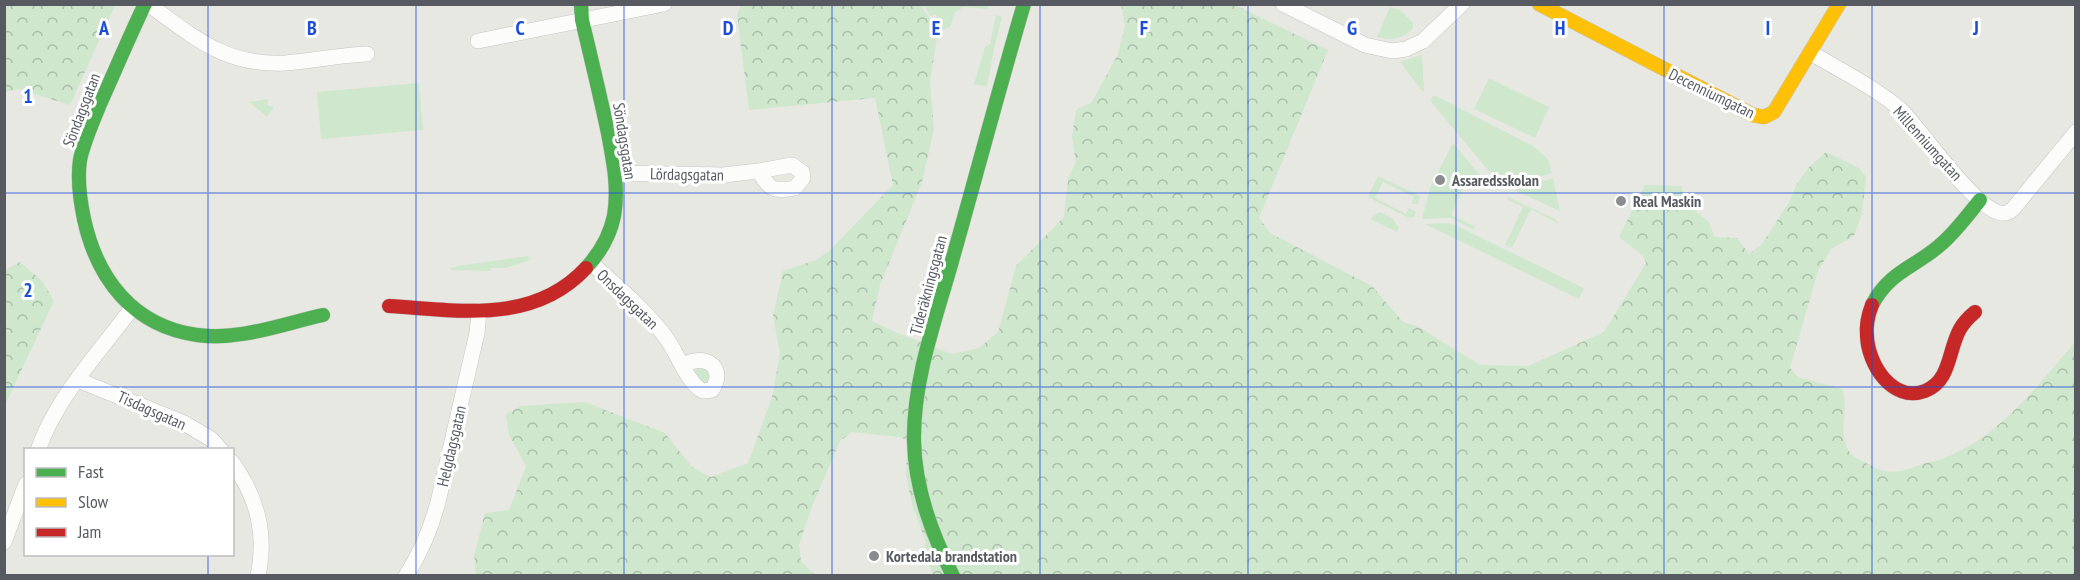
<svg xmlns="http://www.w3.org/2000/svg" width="2080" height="580" viewBox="0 0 2080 580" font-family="'PT Sans Narrow',sans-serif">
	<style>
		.green { fill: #cee7cd }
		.forest { fill: url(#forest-crowns) }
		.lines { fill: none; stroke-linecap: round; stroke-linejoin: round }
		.street-casing { stroke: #c4c4c4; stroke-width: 16 }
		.fast-casing { stroke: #c4c5c4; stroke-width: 15 }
		.slow-casing { stroke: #c4c5c4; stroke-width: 15 }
		.jam-casing { stroke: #c4c5c4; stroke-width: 15 }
		.street { stroke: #fcfcfb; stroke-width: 15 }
		.fast { stroke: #4caf50; stroke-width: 14 }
		.slow { stroke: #ffc107; stroke-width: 14 }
		.jam { stroke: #c62828; stroke-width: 14 }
		.grid { fill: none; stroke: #1d4ed8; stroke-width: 1.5; stroke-opacity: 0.55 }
		.poi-dot { fill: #8a8c8e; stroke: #fff; stroke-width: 2 }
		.labels { text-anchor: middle; stroke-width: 6; stroke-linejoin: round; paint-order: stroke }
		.street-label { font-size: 16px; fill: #575b61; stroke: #fff }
		.poi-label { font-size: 16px; font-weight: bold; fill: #575b61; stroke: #fff; text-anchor: start }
		.grid-label { font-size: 20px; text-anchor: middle; font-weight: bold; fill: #1d4ed8; stroke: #fff; stroke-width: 6; stroke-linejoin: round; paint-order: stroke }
	</style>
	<defs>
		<pattern id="forest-crowns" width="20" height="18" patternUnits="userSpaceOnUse" patternTransform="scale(1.5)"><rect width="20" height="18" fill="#cee7cd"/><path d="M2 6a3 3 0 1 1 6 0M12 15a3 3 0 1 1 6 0" fill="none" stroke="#aabeaa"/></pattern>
	</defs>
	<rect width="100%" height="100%" fill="#e8e8e2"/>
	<g class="green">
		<polygon points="924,5 989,5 988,9 963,7 955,13 950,27 938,32 932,23 938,19 936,14 930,16"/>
		<path d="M1390,7L1400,10L1413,23V28C1404,39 1390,41 1377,37Z"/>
		<polygon points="996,15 1002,17 994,49 987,87 974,84 985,47 990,44"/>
		<polygon points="1422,55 1424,91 1423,92 1400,62"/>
		<polygon points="1489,78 1549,107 1535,138 1474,109"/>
		<polygon points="419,83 423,130 321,139 317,92"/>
		<polygon points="1434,95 1533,146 1548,159 1552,173 1515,184 1510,188 1498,182 1432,103 1431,100"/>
		<polygon points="268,99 267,105 274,107 267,117 249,102"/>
		<polygon points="1453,143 1487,184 1468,176 1451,215 1476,227 1474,230 1451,218 1422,219 1430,188"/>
		<polygon points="1378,176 1420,196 1418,204 1412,204 1414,197 1383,182 1375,198 1406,214 1409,208 1416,212 1414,217 1409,218 1368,197"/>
		<polygon points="1553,178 1560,211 1514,190"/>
		<polygon points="1508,197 1555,219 1559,224 1531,209 1512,248 1505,245 1523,207 1508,200"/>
		<polygon points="1380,212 1393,219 1399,228 1397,232 1371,219 1374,215"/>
		<polygon points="1446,223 1455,225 1584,288 1579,299 1425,224"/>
		<polygon points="528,256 530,260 506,268 491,268 491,271 451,270 451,268 458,266"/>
		<polygon points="700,366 711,371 709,382 706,384 695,379 694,372"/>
	</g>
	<g class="forest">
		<polygon points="5,4 115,5 70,105 18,89 5,92"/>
		<path d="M1121,4L1235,5L1328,50L1259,218L1270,233L1372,286L1403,322L1417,326L1480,365L1528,366L1604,332L1646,263L1642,255L1619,237L1645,185L1682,186L1684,202L1709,222L1714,237L1737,238L1749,254L1762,244L1789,202L1797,184L1809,167L1826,152L1859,168L1866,177L1862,214L1854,236L1831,249L1818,271L1790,368L1798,377L1842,389C1850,410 1835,435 1852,455C1855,458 1860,460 1864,462C1886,475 1896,474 1920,465C1927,462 1935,462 1942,459C1956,453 1974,444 1986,435C2020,409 2048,374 2075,342V575H933L923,551L926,542L913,508L906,476L907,440L899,437L852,432L840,441L811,509L799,545L801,561L815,575L476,576L474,556L485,513L509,510L526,466L509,435L506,414L521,406L585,402L665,433L692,467L711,477L748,463L772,397L780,354L773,316L783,271L816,260L830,250L893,185L875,98L749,110L737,15L741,5H921L938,32L930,81L934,129L922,182L880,285L872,321L895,332L952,354L979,348L998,332L1016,266L1064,217L1068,178L1076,162L1072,137L1076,110L1092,102L1118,54L1125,25Z"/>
		<polygon points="20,262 42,281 54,301 5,405 5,270"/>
	</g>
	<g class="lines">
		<defs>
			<g id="street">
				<path d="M148,4C194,37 225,66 285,63C312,61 340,55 367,54"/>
				<polyline points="1283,4 1365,45 1392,51 1406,49 1423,41 1462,4"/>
				<polyline points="478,41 664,4"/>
				<path d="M1811,53C1840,70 1874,87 1900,109C1920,127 1980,219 2006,213C2011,212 2014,208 2017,204L2076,132"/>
				<path d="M615,173L723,175L759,171C769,190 775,192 795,188L803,178L802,172L792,165L759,171"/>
				<path d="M591,263C618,287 646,310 667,339C677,353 688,384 703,391L712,390C727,366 704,353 683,365"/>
				<polyline points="78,380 184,423 211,439 221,450"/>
				<path d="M38,450C57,396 99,353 132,308"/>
				<path d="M232,462C257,497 267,533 258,576"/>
				<polyline points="4,542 26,484"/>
				<path d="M406,576C421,552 431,529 438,502L477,333L479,311"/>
			</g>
			<g id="fast">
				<path d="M145,4C129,37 115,71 100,104C93,122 84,141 80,160C77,180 80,200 84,219C97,279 133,326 197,335C239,341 282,324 323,315"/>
				<path d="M581,4L582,20C591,58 600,95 608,133C613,160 619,188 614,216C610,235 599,254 586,268"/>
				<path d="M1872,305C1889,272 1913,268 1939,246C1955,233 1967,216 1980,200"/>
				<path d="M953,576C932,534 915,489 914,441C913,382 934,324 950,268C975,180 998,92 1024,4"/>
			</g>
			<polyline id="slow" points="1539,4 1753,115 1764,117 1774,112 1839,4"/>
			<g id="jam">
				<path d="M1872,305C1868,315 1866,326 1867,336C1868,364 1892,403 1925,391C1951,381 1948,350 1960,329C1964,322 1969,317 1975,312"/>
				<path d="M389,306C458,310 533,325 586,268"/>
			</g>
		</defs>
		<use href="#street" class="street-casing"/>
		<use href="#fast" class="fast-casing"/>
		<use href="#slow" class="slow-casing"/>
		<use href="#jam" class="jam-casing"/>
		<use href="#street" class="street"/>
		<use href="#fast" class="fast"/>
		<use href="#slow" class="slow"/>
		<use href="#jam" class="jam"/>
	</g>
	<path class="grid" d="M208,4V450M416,4V576M624,4V576M832,4V576M1040,4V576M1248,4V576M1456,4V576M1664,4V576M1872,4V576M4,193H2076M4,387H2076M208,554V576"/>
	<g class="poi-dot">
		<circle cx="1440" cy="180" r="6"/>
		<circle cx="1621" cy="201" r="6"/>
		<circle cx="874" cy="556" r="6"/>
	</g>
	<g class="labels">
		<g class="street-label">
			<text transform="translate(1712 93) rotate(26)" y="6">Decenniumgatan</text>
			<text transform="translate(81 110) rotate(-69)" y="6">Söndagsgatan</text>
			<text transform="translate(625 141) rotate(81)" y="6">Söndagsgatan</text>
			<text transform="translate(1928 143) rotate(48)" y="6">Millenniumgatan</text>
			<text transform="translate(687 174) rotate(1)" y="6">Lördagsgatan</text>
			<text transform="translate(928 285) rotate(-75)" y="6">Tideräkningsgatan</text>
			<text transform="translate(628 299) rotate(44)" y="6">Onsdagsgatan</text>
			<text transform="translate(152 410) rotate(24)" y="6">Tisdagsgatan</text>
			<text transform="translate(451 446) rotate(-77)" y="6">Helgdagsgatan</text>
		</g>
		<g class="poi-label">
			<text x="1452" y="186">Assaredsskolan</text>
			<text x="1633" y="207">Real Maskin</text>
			<text x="886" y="562">Kortedala brandstation</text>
		</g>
	</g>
	<g class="grid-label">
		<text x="104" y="35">A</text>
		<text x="312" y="35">B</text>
		<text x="520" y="35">C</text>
		<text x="728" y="35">D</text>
		<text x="936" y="35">E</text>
		<text x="1144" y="35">F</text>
		<text x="1352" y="35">G</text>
		<text x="1560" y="35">H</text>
		<text x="1768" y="35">I</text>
		<text x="1976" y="35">J</text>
		<text x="28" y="103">1</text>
		<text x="28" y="297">2</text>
	</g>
	<rect width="2080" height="580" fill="none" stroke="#575b61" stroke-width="12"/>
	<rect x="24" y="448" width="210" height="108" fill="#ffffff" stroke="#bcbdc0" stroke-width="1.5"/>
	<rect x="36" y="468" width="30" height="9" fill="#4caf50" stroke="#bcbdc0" stroke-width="1.5"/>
	<text x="78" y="478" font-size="18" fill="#575b61">Fast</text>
	<rect x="36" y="498" width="30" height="9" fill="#ffc107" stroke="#bcbdc0" stroke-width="1.5"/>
	<text x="78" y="508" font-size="18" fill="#575b61">Slow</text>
	<rect x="36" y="528" width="30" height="9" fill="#c62828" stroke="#bcbdc0" stroke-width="1.5"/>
	<text x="78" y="538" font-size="18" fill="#575b61">Jam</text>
</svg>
